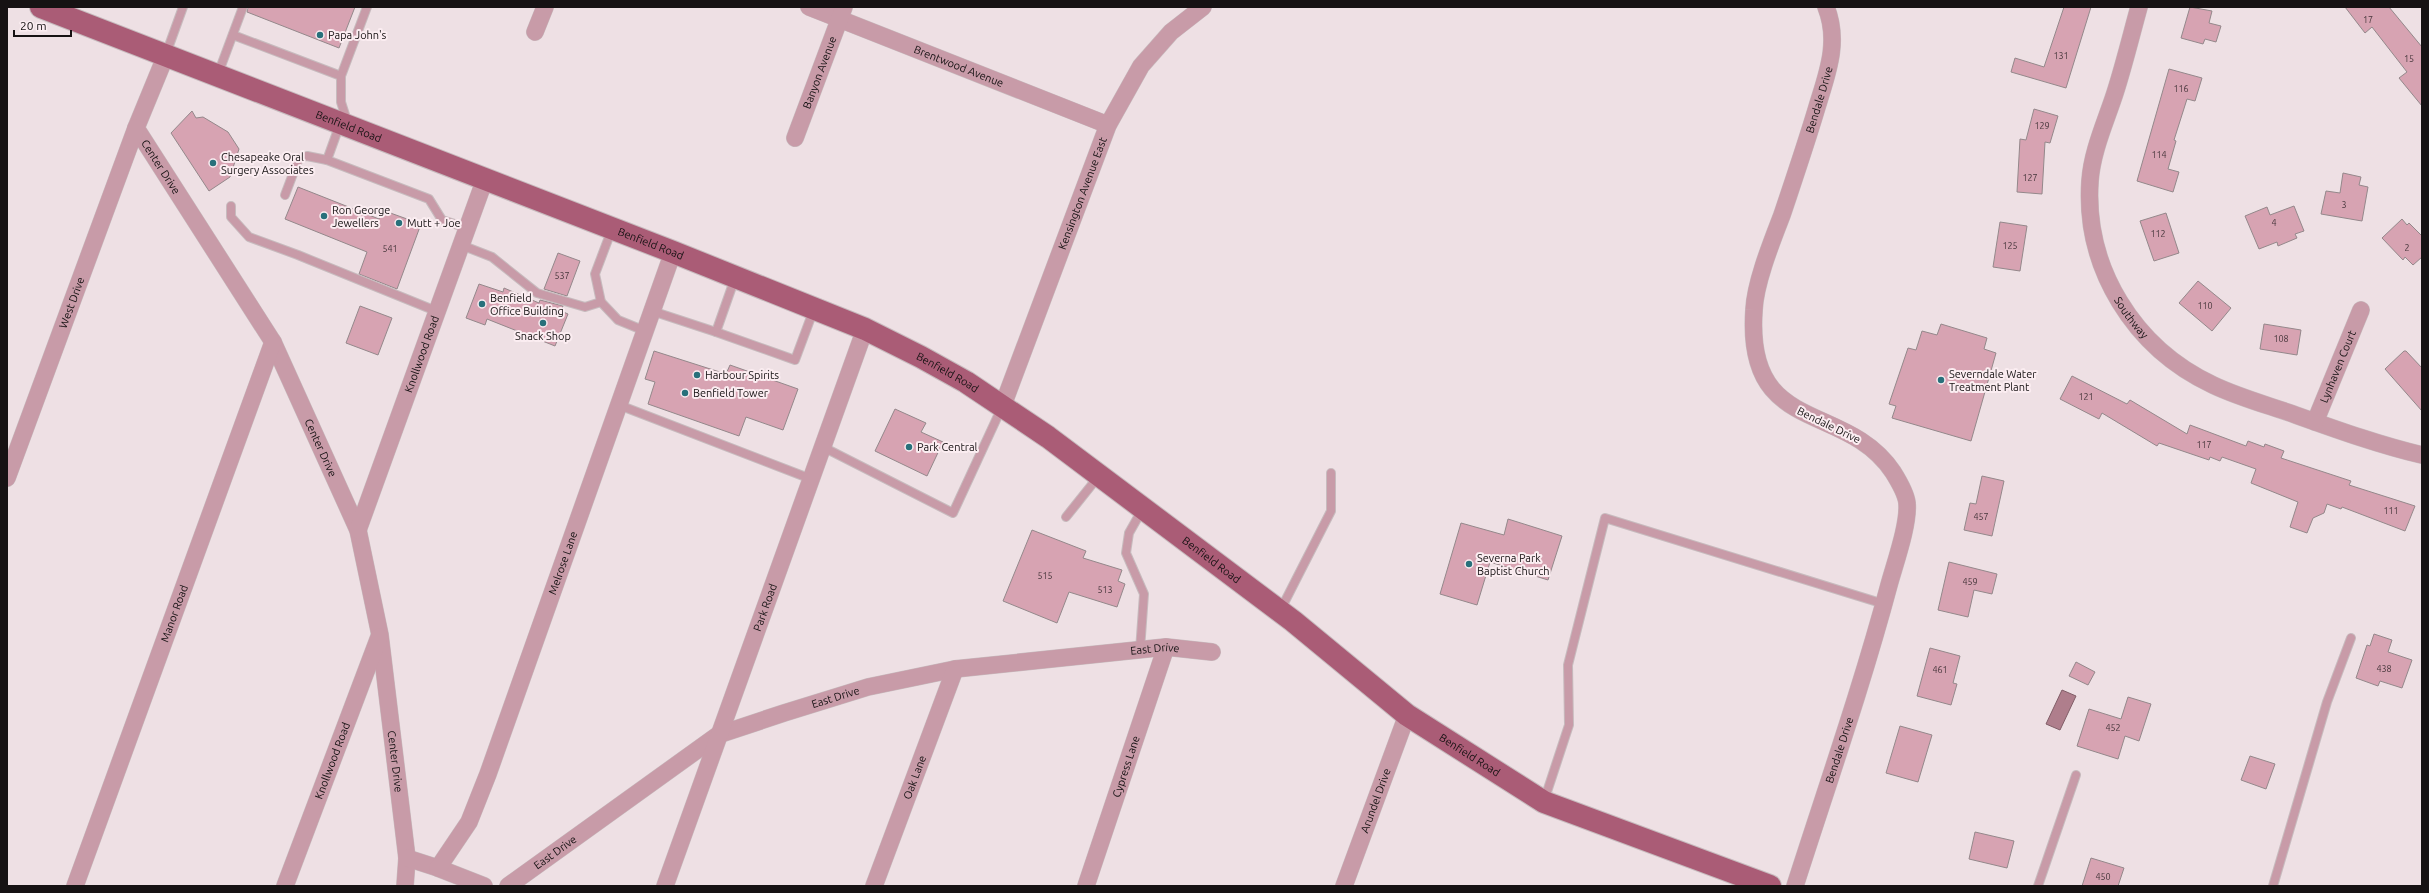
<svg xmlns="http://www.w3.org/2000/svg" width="2429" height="893" viewBox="0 0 2429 893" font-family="Ubuntu,sans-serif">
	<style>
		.water { fill: #af7e8c; stroke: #815e68 }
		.building { fill: #d7a3b2; stroke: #94888b }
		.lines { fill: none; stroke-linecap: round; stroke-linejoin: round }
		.lane-casing { stroke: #c7bbbe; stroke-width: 10 }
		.street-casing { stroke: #c7bbbe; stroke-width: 18 }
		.primary-casing { stroke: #c7bbbe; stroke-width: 24 }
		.lane { stroke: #c89ba8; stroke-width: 8 }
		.street { stroke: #c89ba8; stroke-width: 17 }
		.primary { stroke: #aa5c76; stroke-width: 22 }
		.poi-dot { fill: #28707b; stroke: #fbedf1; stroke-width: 1.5 }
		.labels { text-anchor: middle; stroke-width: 4; stroke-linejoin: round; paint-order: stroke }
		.number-label { font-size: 9px; fill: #46363b }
		.poi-label { font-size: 11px; fill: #161213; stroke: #fbedf1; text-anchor: start }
		.street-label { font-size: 11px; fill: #161213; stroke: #fbedf1 }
	</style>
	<rect width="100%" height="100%" fill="#eee0e4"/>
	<polygon class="water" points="2062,690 2076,696 2060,730 2046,724"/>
	<g class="building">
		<polygon points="248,7 355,7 339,48 247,12"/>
		<polygon points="2064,7 2091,7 2066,88 2011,72 2015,58 2044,67"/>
		<polygon points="2190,7 2212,11 2209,23 2221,26 2216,42 2205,39 2203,44 2181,38"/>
		<polygon points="2345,7 2389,7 2422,47 2422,106 2399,78 2407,72 2372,27 2365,33"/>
		<polygon points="2169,69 2202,78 2195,101 2187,99 2174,140 2176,141 2168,169 2179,172 2173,192 2137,181"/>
		<polygon points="2034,109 2058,116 2050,143 2045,142 2042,194 2017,192 2020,139 2026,140"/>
		<polygon points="192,111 196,118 203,117 228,132 239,149 230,177 209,191 171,133"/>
		<polygon points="2343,173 2361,177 2359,185 2368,187 2362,221 2321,214 2326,191 2340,193"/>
		<polygon points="298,187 379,219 382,210 421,224 397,289 359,274 367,252 285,219"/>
		<polygon points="2294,206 2304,231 2295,234 2297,238 2278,246 2277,242 2259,249 2245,216 2267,207 2270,215"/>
		<polygon points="2166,213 2179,253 2154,261 2140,221"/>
		<polygon points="2402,219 2407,225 2409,223 2422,236 2422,257 2413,265 2405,257 2403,260 2382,238"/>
		<polygon points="2000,222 2027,226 2020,271 1993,267"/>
		<polygon points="558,253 580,261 567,296 544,289"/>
		<polygon points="2198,281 2231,308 2212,331 2179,303"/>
		<polygon points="479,284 503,292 504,288 539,303 540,300 563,306 561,311 568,314 555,346 487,319 485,325 466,318"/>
		<polygon points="360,306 392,318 378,355 346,343"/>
		<polygon points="1941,324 1987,338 1984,349 1996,353 1971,441 1892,418 1896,406 1889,404 1908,348 1916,350 1922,331 1937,335"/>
		<polygon points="2264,324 2301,330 2297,355 2260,349"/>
		<polygon points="654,351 726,374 730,365 798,389 783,430 746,417 739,436 648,404 655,382 645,379"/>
		<polygon points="2404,351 2406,351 2422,368 2422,411 2385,369"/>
		<polygon points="2072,376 2127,404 2130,400 2187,434 2190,425 2246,446 2248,441 2264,447 2265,444 2284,451 2281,458 2351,481 2349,485 2415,506 2405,531 2342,507 2341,509 2327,504 2324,513 2313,518 2307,533 2290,527 2298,502 2251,483 2256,469 2222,457 2220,461 2210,457 2209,460 2159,443 2157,446 2102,413 2099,419 2060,399"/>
		<polygon points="895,409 926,423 921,432 943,442 927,476 875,451"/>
		<polygon points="1982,476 2004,481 1992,536 1964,530 1970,503 1976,504"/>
		<polygon points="1508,519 1562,536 1548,580 1490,562 1477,605 1440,594 1461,523 1504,535"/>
		<polygon points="1032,530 1086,551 1083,558 1122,570 1118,581 1125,584 1117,607 1069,592 1057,623 1003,601"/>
		<polygon points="1949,562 1997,574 1992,594 1974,590 1968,617 1938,610"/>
		<polygon points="2374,634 2392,640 2388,652 2412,660 2402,688 2380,681 2378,686 2356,678 2367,645 2370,646"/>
		<polygon points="1930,648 1960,656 1953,683 1957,684 1951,705 1917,696"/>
		<polygon points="2076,662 2095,672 2088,685 2069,676"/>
		<polygon points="2128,697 2151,704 2139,741 2125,736 2118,759 2077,746 2089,709 2121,719"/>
		<polygon points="1900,726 1932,735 1918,782 1886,773"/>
		<polygon points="2250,756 2275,764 2266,789 2241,780"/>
		<polygon points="1975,832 2014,841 2007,868 1969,859"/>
		<polygon points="2091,858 2124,868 2118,886 2082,886"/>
	</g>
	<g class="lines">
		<defs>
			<g id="lane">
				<polyline points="233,35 341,76 367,7"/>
				<polyline points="166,54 183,7"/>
				<polyline points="218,74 243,7"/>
				<polyline points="341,76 341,102 347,121"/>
				<polyline points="340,124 327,160 429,199 442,220 467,228"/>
				<polyline points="285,195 299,158 307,156 327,160"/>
				<polyline points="231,206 231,217 249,237 298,255 436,311"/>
				<polyline points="612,229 595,274 601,302 618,320 645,331"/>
				<polyline points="461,245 492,257 537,293 585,307 601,302"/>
				<polyline points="652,311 716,332 735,278"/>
				<polyline points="716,332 795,360 814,309"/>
				<polyline points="619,405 811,479"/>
				<polyline points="823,447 953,513 1002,407"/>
				<polyline points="1066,517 1098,477"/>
				<polyline points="1280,611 1331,511 1331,473"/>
				<polyline points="1140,650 1144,594 1126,553 1129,533 1142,510"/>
				<polyline points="1544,801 1569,725 1568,665 1605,518 1884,604"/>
				<polyline points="2038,886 2076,775"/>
				<polyline points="2273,886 2327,702 2351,638"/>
			</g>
			<g id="street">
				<path id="s1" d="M809,7L1108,125"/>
				<path id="s2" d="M2139,7C2131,36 2124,65 2115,93C2106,121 2092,151 2090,181C2084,268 2134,348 2213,385C2238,397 2267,405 2293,414C2335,429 2379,445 2422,455"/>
				<polyline points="535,32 545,7"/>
				<path id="s3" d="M166,55L136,128L273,342L358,530L380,635L407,858L405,886"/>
				<path id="s4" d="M795,138L844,7"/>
				<path id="s5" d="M1003,405L1108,125L1141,66L1171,32L1203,7"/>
				<path id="s6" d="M2315,422L2361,310"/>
				<path id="s7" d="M7,478L136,128"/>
				<path id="s8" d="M358,530L485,179"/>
				<polyline points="407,858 438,868 484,886"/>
				<path id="s9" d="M438,868L469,822L488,774L673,252"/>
				<path id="s10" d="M75,886L273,342"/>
				<path id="s11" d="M285,886L379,637"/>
				<path id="s12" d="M508,886L718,735L784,713L868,687L955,669L1166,647L1212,652"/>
				<path id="s13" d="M665,886L865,329"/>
				<path id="s14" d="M874,886L955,669"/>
				<path id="s15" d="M1086,886L1166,647"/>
				<path id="s16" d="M1344,886L1407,715"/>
				<path id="s17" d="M1795,886C1827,786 1862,686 1889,585C1895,563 1909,524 1907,503C1906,493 1898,480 1893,472C1845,400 1745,437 1754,310C1755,283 1772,241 1782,215C1794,179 1806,144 1817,107C1827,74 1840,42 1826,7"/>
			</g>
			<g id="primary">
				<path id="s18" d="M41,7L673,252L865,329L921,357L966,382L1048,437L1293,621L1407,715L1544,802L1770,886"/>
			</g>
		</defs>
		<use href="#lane" class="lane-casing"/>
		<use href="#street" class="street-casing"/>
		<use href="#primary" class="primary-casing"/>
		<use href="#lane" class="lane"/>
		<use href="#street" class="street"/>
		<use href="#primary" class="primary"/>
	</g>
	<g class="poi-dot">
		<circle cx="320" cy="35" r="4"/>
		<circle cx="213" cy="163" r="4"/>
		<circle cx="324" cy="216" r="4"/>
		<circle cx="399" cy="223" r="4"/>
		<circle cx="482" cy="304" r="4"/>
		<circle cx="543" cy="323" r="4"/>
		<circle cx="697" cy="375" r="4"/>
		<circle cx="1941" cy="380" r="4"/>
		<circle cx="685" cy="393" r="4"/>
		<circle cx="909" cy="447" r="4"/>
		<circle cx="1469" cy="564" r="4"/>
	</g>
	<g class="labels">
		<g class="number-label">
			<text x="2368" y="23">17</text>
			<text x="2061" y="59">131</text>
			<text x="2409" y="62">15</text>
			<text x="2181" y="92">116</text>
			<text x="2042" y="129">129</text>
			<text x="2159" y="158">114</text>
			<text x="2030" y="181">127</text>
			<text x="2344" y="208">3</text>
			<text x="2274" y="226">4</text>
			<text x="2158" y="237">112</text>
			<text x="2010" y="249">125</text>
			<text x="2407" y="251">2</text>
			<text x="390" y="252">541</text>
			<text x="562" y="279">537</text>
			<text x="2205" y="309">110</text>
			<text x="2281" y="342">108</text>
			<text x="2086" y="400">121</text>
			<text x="2204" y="448">117</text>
			<text x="2391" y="514">111</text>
			<text x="1981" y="520">457</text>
			<text x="1045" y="579">515</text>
			<text x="1970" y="585">459</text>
			<text x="1105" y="593">513</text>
			<text x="2384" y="672">438</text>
			<text x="1940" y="673">461</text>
			<text x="2113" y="731">452</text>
			<text x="2103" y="880">450</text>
		</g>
		<g class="poi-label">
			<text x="328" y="39">Papa John's</text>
			<text x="221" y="161">Chesapeake Oral<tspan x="221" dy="13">Surgery Associates</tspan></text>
			<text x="332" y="214">Ron George<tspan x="332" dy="13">Jewellers</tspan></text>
			<text x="407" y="227">Mutt + Joe</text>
			<text x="490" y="302">Benfield<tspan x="490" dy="13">Office Building</tspan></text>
			<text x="543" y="340" text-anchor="middle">Snack Shop</text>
			<text x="1949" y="378">Severndale Water<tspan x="1949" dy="13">Treatment Plant</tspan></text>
			<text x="705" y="379">Harbour Spirits</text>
			<text x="693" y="397">Benfield Tower</text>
			<text x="917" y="451">Park Central</text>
			<text x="1477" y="562">Severna Park<tspan x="1477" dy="13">Baptist Church</tspan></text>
		</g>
		<g class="street-label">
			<text dy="4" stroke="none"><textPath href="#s1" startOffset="161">Brentwood Avenue</textPath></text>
			<text dy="4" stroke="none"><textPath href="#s4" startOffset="70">Banyon Avenue</textPath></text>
			<text dy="4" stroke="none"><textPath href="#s17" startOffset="886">Bendale Drive</textPath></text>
			<text dy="4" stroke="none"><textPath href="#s18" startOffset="330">Benfield Road</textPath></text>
			<text dy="4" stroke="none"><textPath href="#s3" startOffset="125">Center Drive</textPath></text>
			<text dy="4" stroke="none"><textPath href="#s5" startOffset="226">Kensington Avenue East</textPath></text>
			<text dy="4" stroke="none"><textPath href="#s18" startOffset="654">Benfield Road</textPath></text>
			<text dy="4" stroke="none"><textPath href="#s7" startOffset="187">West Drive</textPath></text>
			<text dy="4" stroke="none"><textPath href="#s2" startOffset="327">Southway</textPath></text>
			<text dy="4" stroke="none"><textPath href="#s8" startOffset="187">Knollwood Road</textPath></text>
			<text dy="4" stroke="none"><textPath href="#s6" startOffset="60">Lynhaven Court</textPath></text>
			<text dy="4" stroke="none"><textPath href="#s18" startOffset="978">Benfield Road</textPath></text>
			<text transform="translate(1829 425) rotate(26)" y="4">Bendale Drive</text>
			<text dy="4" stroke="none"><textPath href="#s3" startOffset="449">Center Drive</textPath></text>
			<text dy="4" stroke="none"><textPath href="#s18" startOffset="1302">Benfield Road</textPath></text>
			<text dy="4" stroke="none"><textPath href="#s9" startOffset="331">Melrose Lane</textPath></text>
			<text dy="4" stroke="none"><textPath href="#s13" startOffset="296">Park Road</textPath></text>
			<text dy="4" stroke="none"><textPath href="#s10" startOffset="290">Manor Road</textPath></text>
			<text dy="4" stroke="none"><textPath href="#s12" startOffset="706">East Drive</textPath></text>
			<text dy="4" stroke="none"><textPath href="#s12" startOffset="382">East Drive</textPath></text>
			<text dy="4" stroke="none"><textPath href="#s17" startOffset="143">Bendale Drive</textPath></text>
			<text dy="4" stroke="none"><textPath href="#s18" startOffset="1626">Benfield Road</textPath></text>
			<text dy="4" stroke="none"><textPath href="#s11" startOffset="134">Knollwood Road</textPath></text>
			<text dy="4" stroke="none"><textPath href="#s3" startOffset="774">Center Drive</textPath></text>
			<text dy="4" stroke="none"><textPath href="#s15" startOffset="126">Cypress Lane</textPath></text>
			<text dy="4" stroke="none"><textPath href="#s14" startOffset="116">Oak Lane</textPath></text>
			<text dy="4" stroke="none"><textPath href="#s16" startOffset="91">Arundel Drive</textPath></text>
			<text dy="4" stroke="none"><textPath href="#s12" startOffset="58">East Drive</textPath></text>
		</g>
	</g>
	<rect width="2429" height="893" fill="none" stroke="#161213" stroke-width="16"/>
	<path d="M14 30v6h57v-6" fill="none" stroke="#161213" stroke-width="2"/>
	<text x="20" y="30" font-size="12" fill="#161213" stroke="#fbedf1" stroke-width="3" paint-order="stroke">20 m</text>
</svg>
